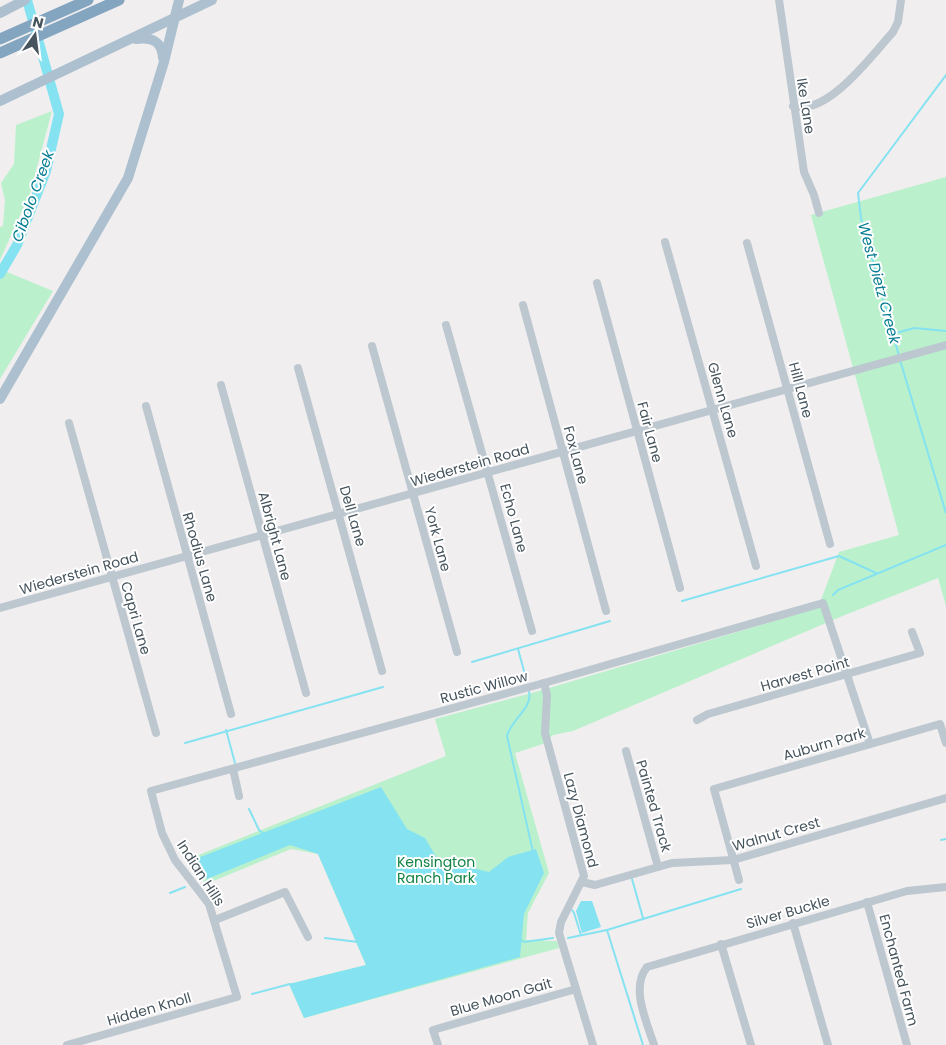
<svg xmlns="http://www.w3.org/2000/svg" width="946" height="1045" viewBox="0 0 946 1045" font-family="Poppins,sans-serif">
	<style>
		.green { fill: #baf1cc }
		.water { fill: #85e2f1 }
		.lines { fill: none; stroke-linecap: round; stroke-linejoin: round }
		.stream { stroke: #85e2f1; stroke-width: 2 }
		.river { stroke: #85e2f1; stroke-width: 10 }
		.minor { stroke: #bcc7cf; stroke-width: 8 }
		.major { stroke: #adc0cf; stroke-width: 10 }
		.highway { stroke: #83a5c0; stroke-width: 11 }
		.labels { text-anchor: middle; stroke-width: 4; stroke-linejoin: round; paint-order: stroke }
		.street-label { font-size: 14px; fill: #46545d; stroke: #fff }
		.park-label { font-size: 14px; fill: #128343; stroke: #fff }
		.water-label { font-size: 15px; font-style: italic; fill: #077e92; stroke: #fff }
	</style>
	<rect width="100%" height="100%" fill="#f1eeef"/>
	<g class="green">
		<polygon points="52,111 30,193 0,260 0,227 3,226 5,200 1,183 14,164 16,125"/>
		<polygon points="946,177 946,606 938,578 840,617 573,731 553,735 543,744 515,753 549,873 528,913 526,940 557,941 559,948 304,1018 289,984 366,965 318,854 291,849 206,884 186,860 446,756 435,719 539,691 818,608 839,552 899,535 811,215"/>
		<polygon points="0,269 53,291 0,379"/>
	</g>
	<g class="water">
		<polygon points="381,787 407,829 425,838 438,860 489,872 508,857 536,849 544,873 524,914 520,957 304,1018 289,984 366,965 318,854 290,845 207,879 190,861"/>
		<polygon points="581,901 592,901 601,927 582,933 576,911"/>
	</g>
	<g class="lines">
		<g class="stream">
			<polyline points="893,334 914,328 946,331"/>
			<polyline points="899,356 861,218 858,193 946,75"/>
			<polyline points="900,360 946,513"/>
			<polyline points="833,595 838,590 946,545"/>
			<polyline points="682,601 839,556 876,573"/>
			<polyline points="518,649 527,682"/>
			<polyline points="472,662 610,621"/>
			<path d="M529,692C533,708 510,721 507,736L533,852"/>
			<polyline points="226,730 235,763"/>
			<polyline points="185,743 383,687"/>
			<polyline points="249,809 259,830 264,834"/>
			<polyline points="941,840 946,839"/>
			<polyline points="632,879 643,918"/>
			<polyline points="170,893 185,887"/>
			<polyline points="572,910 574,913 581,935"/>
			<polyline points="607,930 741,889"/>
			<polyline points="325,938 358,942"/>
			<polyline points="568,938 607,930 643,1045"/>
			<polyline points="520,939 524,942 553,938"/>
			<polyline points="252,994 290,984"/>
		</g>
		<polyline class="river" points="0,274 17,245 46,171 59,114 27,0"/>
		<g class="minor">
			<polyline points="779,0 804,172 814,195 819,213"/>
			<path d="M793,106C827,117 872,55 893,32L898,22L901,0"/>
			<polyline points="665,242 756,566"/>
			<polyline points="747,243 830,544"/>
			<polyline points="597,283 680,588"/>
			<polyline points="523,305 606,611"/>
			<polyline points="446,325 532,631"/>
			<polyline points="372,346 457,652"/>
			<polyline points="298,368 382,671"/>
			<polyline points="221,385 306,693"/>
			<polyline points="146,406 231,714"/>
			<polyline points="69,423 156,733"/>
			<polyline points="0,608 946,345"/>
			<polyline points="544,683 547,695 545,733 584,876 561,922 559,933 593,1045"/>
			<polyline points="697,720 708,714 920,653 912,632"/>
			<polyline points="626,751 658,867"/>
			<polyline points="233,769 239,796"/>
			<polyline points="739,880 714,789 940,724 946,743"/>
			<polyline points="582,882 595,885 672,863 733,860 946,798"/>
			<polyline points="867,902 907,1045"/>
			<polyline points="215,920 285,892 308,937"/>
			<polyline points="793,923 828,1045"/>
			<polyline points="721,944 751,1045"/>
			<polyline points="67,1045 237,997 209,904 175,860 162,833 151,791 544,683 823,603 870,744"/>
			<polyline points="438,1045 433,1030 576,989"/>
			<path d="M654,1045C647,1022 630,988 647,967L907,891L946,887"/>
		</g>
		<g class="major">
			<polyline points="0,13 25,0"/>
			<path d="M136,39C152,37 162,41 163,58"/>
			<polyline points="0,101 212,0"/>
			<polyline points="0,399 128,178 164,62 179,0"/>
		</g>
		<g class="highway">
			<polyline points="0,39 88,0"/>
			<polyline points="0,53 119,0"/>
		</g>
	</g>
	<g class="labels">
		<g class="street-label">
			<text transform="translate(806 106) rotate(81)" y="5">Ike Lane</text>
			<text transform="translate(801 390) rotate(75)" y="5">Hill Lane</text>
			<text transform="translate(723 400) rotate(74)" y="5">Glenn Lane</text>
			<text transform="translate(650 432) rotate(75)" y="5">Fair Lane</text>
			<text transform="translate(576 455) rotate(75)" y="5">Fox Lane</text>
			<text transform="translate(470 465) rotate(-16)" y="5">Wiederstein Road</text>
			<text transform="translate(353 516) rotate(74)" y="5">Dell Lane</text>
			<text transform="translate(514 518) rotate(75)" y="5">Echo Lane</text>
			<text transform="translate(275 536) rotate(75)" y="5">Albright Lane</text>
			<text transform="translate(438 539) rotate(75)" y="5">York Lane</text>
			<text transform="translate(200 557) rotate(74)" y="5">Rhodius Lane</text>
			<text transform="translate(79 573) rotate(-16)" y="5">Wiederstein Road</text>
			<text transform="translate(136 618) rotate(74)" y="5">Capri Lane</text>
			<text transform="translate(805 674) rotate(-16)" y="5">Harvest Point</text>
			<text transform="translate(484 687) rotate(-15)" y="5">Rustic Willow</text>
			<text transform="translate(824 744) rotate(-16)" y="5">Auburn Park</text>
			<text transform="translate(654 806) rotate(74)" y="5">Painted Track</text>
			<text transform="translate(581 820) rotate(75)" y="5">Lazy Diamond</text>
			<text transform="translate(776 834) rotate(-16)" y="5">Walnut Crest</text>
			<text transform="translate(201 873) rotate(57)" y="5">Indian Hills</text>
			<text transform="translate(788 912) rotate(-16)" y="5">Silver Buckle</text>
			<text transform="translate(899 970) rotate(75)" y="5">Enchanted Farm</text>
			<text transform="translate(501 997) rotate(-16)" y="5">Blue Moon Gait</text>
			<text transform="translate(149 1009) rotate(-16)" y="5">Hidden Knoll</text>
		</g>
		<g class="park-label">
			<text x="436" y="867">Kensington<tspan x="436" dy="16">Ranch Park</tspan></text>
		</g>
		<g class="water-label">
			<text transform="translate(33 196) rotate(-70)" y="5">Cibolo Creek</text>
			<text transform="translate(879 283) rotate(75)" y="5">West Dietz Creek</text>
		</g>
	</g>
	<g transform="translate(35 35) rotate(14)" stroke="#ffffff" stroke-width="4" paint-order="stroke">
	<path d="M0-4L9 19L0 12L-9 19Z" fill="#46545d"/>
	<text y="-8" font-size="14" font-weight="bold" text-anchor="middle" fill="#46545d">N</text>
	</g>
</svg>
